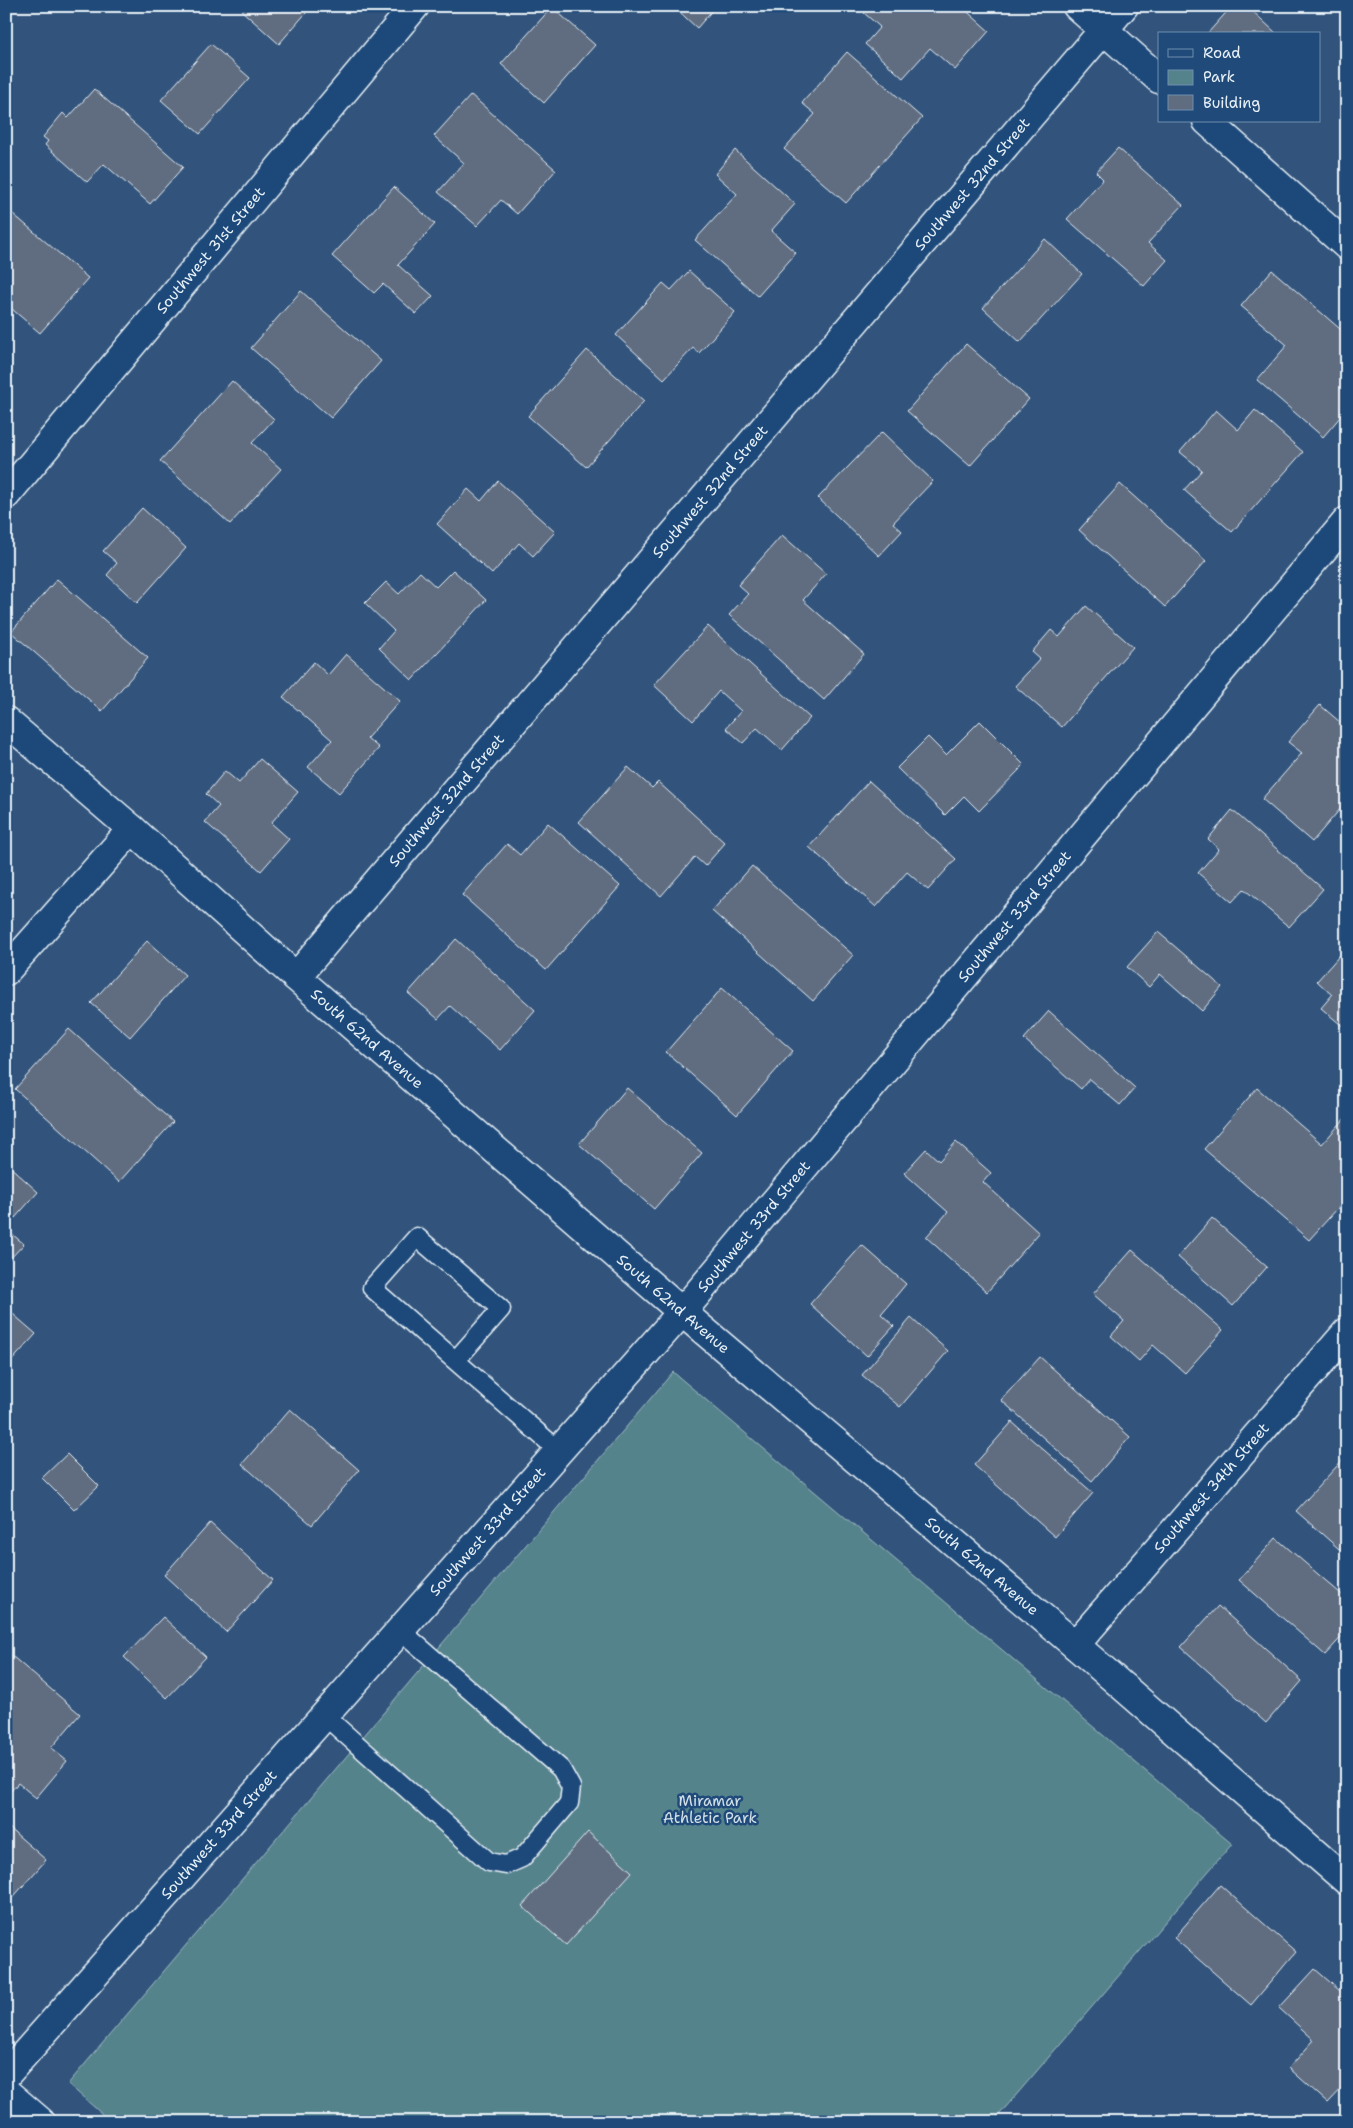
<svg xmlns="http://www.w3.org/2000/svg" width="1353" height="2128" viewBox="0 0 1353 2128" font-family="'Shantell Sans',sans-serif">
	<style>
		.green { fill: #55838c; stroke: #9ebac2 }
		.building { fill: #606c80; stroke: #e8f1f8 }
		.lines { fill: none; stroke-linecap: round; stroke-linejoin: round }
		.service-casing { stroke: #e8f1f8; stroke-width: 21 }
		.minor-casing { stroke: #e8f1f8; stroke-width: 31 }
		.tertiary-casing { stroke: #e8f1f8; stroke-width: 31 }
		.service { stroke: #1f4a7a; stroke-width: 18 }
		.minor { stroke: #1f4a7a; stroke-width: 28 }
		.tertiary { stroke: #1f4a7a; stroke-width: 28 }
		.labels { text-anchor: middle; stroke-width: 5; stroke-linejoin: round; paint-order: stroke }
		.street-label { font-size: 15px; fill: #e8f1f8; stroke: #1f4a7a }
		.park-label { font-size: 15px; fill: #d2e0e8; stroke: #1f4a7a }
	</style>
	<rect width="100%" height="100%" fill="#32547c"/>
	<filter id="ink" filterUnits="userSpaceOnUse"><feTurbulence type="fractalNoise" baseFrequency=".02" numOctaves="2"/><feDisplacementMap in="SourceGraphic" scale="10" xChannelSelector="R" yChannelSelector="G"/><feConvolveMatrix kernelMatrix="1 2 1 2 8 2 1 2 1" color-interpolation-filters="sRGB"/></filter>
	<g filter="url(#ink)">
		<polygon class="green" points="673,1372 1232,1844 993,2122 111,2122 68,2084"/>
		<g class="building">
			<polygon points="246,6 312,6 279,44 242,11"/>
			<polygon points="673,6 716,6 697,28"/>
			<polygon points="870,6 961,6 989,31 955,70 930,48 903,78 865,44 880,27 864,13"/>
			<polygon points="1232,6 1247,6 1277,34 1207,34"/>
			<polygon points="552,7 595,45 544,103 501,64"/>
			<polygon points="211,44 250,78 200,134 161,100"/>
			<polygon points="847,52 922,118 846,203 784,149 815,114 802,103"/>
			<polygon points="94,89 183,167 150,204 104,164 87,182 45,145 48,141 43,137 63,113 68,118"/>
			<polygon points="471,95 556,170 517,214 501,200 477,226 438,192 464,163 434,136"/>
			<polygon points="1118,148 1183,205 1148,243 1167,260 1144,286 1067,219 1103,179 1096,172"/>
			<polygon points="735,150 795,204 771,231 796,253 758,296 695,240 737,194 715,174"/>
			<polygon points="394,187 435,224 398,265 433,296 416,314 383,284 374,293 332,256"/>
			<polygon points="6,208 88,278 40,333 6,304"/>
			<polygon points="1045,239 1082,274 1020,342 983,308"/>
			<polygon points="1272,270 1347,335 1347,409 1323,437 1257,380 1287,345 1241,306"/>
			<polygon points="689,271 735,312 699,353 693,348 664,379 616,335 663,283 671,290"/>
			<polygon points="301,291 381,361 331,418 251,348"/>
			<polygon points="966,344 1029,399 970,466 907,411"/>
			<polygon points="587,350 644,401 586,467 528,416"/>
			<polygon points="232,381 274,419 252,443 281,469 230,524 160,461"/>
			<polygon points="1216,410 1238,430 1255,410 1303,452 1232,532 1184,490 1202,470 1180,452"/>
			<polygon points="882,432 933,481 893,523 902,531 879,556 818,498"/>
			<polygon points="498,481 555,532 533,556 519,543 492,574 437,524 468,489 481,501"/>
			<polygon points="1120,484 1206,561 1165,607 1079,530"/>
			<polygon points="142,508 186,548 137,603 107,575 117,563 103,551"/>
			<polygon points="782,535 826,574 803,600 864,654 824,700 729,615 748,594 738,585"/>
			<polygon points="453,570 486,600 412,680 379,648 394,631 365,603 386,582 399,594 420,572 436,587"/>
			<polygon points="57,579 148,658 102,711 11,632"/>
			<polygon points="1086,606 1133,647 1062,727 1015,686 1040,659 1032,652 1051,630 1059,637"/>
			<polygon points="708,626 810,718 782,750 757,728 743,743 726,728 741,711 719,691 693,721 654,685"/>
			<polygon points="346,654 400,701 367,738 379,748 339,793 308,767 332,740 283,697 314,662 328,675"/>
			<polygon points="1320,705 1347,728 1347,801 1312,842 1262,799 1302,753 1288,742"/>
			<polygon points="980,721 1024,765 979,811 964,796 945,815 897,768 928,737 946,755"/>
			<polygon points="260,759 298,792 271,823 289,839 261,871 205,822 219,806 206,794 225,771 239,783"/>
			<polygon points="628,767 652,788 658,782 725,843 705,866 695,857 661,896 579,822"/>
			<polygon points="869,781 956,859 928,890 907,872 876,907 809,847"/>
			<polygon points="1232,810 1323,889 1289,927 1244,889 1232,902 1198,873 1219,849 1208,839"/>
			<polygon points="548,823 620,886 546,970 462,895 507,844 520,855"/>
			<polygon points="752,866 853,955 813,1001 712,911"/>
			<polygon points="1158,932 1222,987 1202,1011 1160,974 1149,987 1127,967"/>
			<polygon points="456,939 535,1010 500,1050 450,1006 438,1019 408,993"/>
			<polygon points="147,941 185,975 130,1037 91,1003"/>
			<polygon points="1347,947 1347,1030 1321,1008 1332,995 1317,981"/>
			<polygon points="722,988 793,1051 737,1115 666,1052"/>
			<polygon points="1049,1011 1135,1088 1120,1105 1089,1079 1081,1089 1024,1039"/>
			<polygon points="69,1029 173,1122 119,1182 15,1089"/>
			<polygon points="627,1088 702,1153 654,1209 579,1144"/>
			<polygon points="1257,1088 1322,1144 1347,1116 1347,1198 1309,1240 1204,1149"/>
			<polygon points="956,1142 991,1173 983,1182 1039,1233 987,1292 926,1237 948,1212 904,1173 926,1149 939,1161"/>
			<polygon points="6,1163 38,1192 6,1228"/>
			<polygon points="1212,1218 1267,1267 1233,1306 1178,1257"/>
			<polygon points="6,1229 24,1244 6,1263"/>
			<polygon points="862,1245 906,1284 881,1314 894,1326 867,1356 810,1304"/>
			<polygon points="1132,1250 1223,1330 1185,1373 1153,1345 1139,1361 1111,1336 1124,1321 1093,1294"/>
			<polygon points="6,1308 36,1334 8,1365 6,1363"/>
			<polygon points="911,1318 948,1351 900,1407 862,1375"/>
			<polygon points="1040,1357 1130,1437 1092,1481 1001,1400"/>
			<polygon points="290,1409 359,1470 312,1525 242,1464"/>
			<polygon points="1012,1422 1093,1493 1055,1537 974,1465"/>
			<polygon points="67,1454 99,1486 74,1510 42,1478"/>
			<polygon points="1347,1455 1347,1556 1296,1511"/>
			<polygon points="210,1523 273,1580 226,1632 164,1575"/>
			<polygon points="1276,1538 1347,1599 1347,1631 1325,1655 1239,1580"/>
			<polygon points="1218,1606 1302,1681 1266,1723 1181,1647"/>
			<polygon points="163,1617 206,1657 167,1698 124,1657"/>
			<polygon points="6,1651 80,1714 51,1748 67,1761 36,1798 18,1783 6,1797"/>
			<polygon points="6,1825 46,1860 7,1904 6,1904"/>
			<polygon points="588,1832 632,1872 566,1945 522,1906"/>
			<polygon points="1220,1885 1296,1952 1251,2005 1174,1938"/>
			<polygon points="1315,1969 1347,1997 1347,2083 1328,2103 1289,2068 1314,2040 1279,2008"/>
		</g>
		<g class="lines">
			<defs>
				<g id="service">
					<polyline points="456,1360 501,1309 417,1237 372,1288 559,1451"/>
					<polyline points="325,1716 489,1862 506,1865 522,1858 569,1803 571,1787 561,1769 400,1630"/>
				</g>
				<g id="minor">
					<polyline points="1077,6 1159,79"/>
					<polyline points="1207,121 1347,246"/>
					<path id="s1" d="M6,495L415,6"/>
					<polyline points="6,971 132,829"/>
					<path id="s2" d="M296,977L1124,6"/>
					<path id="s3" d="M1075,1645L1347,1332"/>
					<path id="s4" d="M6,2075L682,1312L1347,521"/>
					<polyline points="6,2092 41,2122"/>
				</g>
				<g id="tertiary">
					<path id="s5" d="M6,721L132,829L296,977L682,1312L1075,1645L1347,1881"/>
				</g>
			</defs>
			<use href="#service" class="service-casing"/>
			<use href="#minor" class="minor-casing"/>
			<use href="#tertiary" class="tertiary-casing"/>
			<use href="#service" class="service"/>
			<use href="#minor" class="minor"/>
			<use href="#tertiary" class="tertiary"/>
		</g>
	</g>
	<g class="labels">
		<g class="street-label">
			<text dy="5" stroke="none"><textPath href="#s2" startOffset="1042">Southwest 32nd Street</textPath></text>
			<text dy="5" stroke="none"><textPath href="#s1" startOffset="319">Southwest 31st Street</textPath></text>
			<text dy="5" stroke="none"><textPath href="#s2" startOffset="638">Southwest 32nd Street</textPath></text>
			<text dy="5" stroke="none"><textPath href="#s2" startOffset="232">Southwest 32nd Street</textPath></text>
			<text dy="5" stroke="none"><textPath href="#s4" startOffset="1536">Southwest 33rd Street</textPath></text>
			<text dy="5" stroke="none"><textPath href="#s5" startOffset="481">South 62nd Avenue</textPath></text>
			<text dy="5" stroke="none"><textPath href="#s4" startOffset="1131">Southwest 33rd Street</textPath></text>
			<text dy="5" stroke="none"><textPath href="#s5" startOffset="886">South 62nd Avenue</textPath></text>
			<text dy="5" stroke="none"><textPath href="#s3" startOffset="208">Southwest 34th Street</textPath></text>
			<text dy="5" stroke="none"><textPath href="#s4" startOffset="726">Southwest 33rd Street</textPath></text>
			<text dy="5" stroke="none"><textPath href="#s5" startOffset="1291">South 62nd Avenue</textPath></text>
			<text dy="5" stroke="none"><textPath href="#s4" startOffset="321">Southwest 33rd Street</textPath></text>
		</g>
		<g class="park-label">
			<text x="710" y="1806">Miramar<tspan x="710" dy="17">Athletic Park</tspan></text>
		</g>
	</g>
	<rect width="1353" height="2128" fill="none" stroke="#1f4a7a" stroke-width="25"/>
	<rect x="12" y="12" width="1328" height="2103" fill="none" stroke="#e8f1f8" stroke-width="2" filter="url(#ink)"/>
	<rect x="1158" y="32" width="162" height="90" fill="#1f4a7a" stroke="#6f8dac"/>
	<rect x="1168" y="49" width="25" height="8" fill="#1f4a7a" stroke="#6f8dac"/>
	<text x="1203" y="58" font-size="15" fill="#e8f1f8">Road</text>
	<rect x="1168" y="70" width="25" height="15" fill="#55838c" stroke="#6f8dac"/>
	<text x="1203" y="82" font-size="15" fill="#e8f1f8">Park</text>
	<rect x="1168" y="95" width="25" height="15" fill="#606c80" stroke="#6f8dac"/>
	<text x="1203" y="108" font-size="15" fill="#e8f1f8">Building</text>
</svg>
